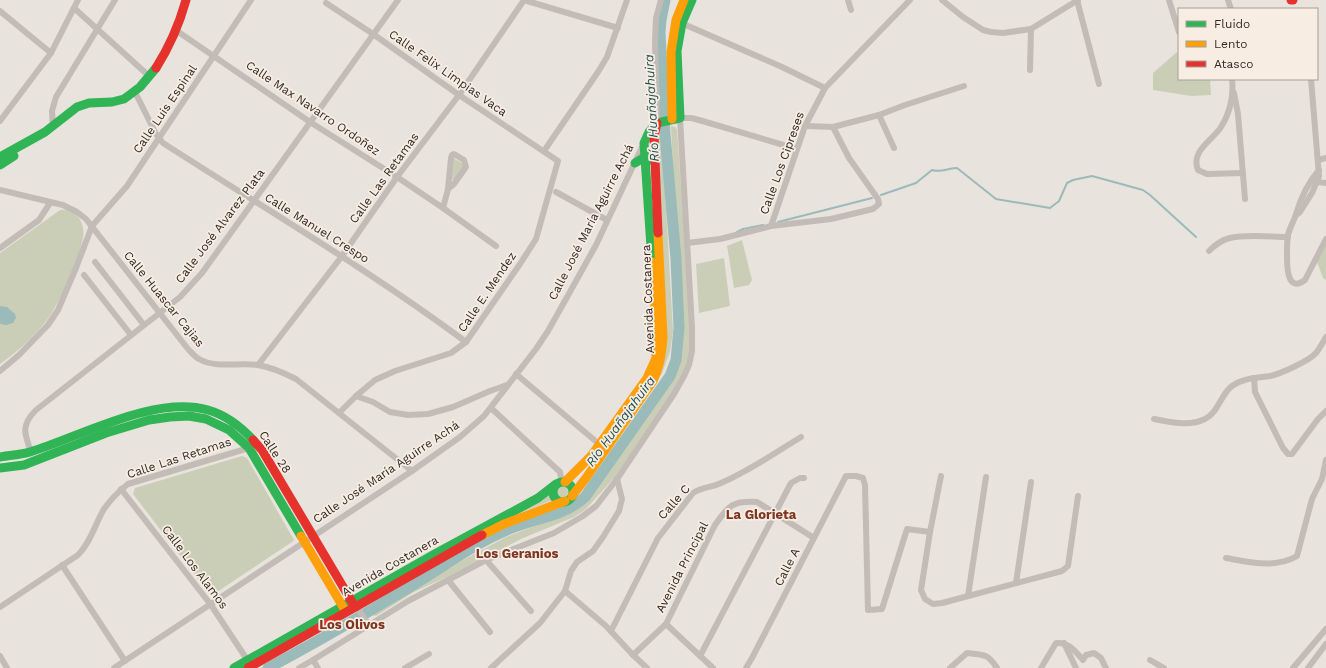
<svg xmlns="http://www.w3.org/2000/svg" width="1326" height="668" viewBox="0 0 1326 668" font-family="'Work Sans',sans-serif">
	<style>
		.green { fill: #caceb7 }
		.water { fill: #9abbb9 }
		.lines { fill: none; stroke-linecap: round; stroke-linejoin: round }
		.stream { stroke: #9abbb9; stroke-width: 2 }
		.river { stroke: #9abbb9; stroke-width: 11 }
		.street { stroke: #c2bbb6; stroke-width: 6 }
		.fast { stroke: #30b455; stroke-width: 9 }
		.slow { stroke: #ff9f0a; stroke-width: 9 }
		.jam { stroke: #e5322d; stroke-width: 9 }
		.labels { text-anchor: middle; stroke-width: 3.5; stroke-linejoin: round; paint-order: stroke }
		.street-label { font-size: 12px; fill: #322925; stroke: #f7ede3 }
		.water-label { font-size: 13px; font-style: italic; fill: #1d4f51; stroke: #f7ede3 }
		.neighbourhood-label { font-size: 13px; font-weight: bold; fill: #7c3623; stroke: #f7ede3 }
	</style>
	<rect width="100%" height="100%" fill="#e9e3dd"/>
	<g class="green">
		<polygon points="1177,52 1179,55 1179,79 1210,79 1211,95 1191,96 1153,90 1153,73"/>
		<polygon points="661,119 673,331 670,352 662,373 641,405 659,370 656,121"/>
		<path d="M671,126L675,127L677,130L692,343L689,359L681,380L614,478L585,510L574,517L521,539L451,575L414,592L376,616L367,614L426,580L506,537L569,513L582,504L593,494L671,380C676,368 680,357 681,344Z"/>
		<polygon points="453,158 462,163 464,168 456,179 452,180"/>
		<path d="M60,210C76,208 86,223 83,238C79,259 59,304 47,320C35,336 16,353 0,364V253Z"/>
		<polygon points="1326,238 1326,280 1323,278 1316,259"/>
		<polygon points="742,240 752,280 749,285 734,288 727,246"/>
		<polygon points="724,258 730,306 699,313 696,264"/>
		<polygon points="242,456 247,458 294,540 292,542 214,594 209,593 133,494 135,488"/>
		<circle cx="562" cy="492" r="6"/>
		<polygon points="549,490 553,500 506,518"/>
	</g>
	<polygon class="water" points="0,306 7,307 15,314 16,318 13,323 6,325 0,324"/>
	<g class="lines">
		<g class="stream">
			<path d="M881,195L916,183L932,170C940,173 949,168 957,168L996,199L1050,208L1059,201L1067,183L1073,180L1092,176L1143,190L1150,195L1196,237"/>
			<polyline points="778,222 872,198"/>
			<polyline points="737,232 743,229 763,225"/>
		</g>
		<path class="river" d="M268,668C317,642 365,614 413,585C444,566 474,544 507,530C534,518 563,517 585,497L670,376L676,360L679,328L676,259L665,134L660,32L661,20L665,0"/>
		<g class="street">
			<polyline points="524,0 618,28"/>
			<polyline points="848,0 851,10"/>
			<polyline points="942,0 963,17 983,30 991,32 1003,33 1031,29 1078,0"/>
			<polyline points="1077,0 1099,84"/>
			<polyline points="1169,0 1179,32"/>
			<polyline points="1228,0 1231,9"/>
			<polyline points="326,3 373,34 459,95 558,161 536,239 520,264 466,342 451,353 395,371 375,380 356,396 339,413"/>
			<polyline points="74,8 149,76"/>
			<polyline points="0,11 51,53"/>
			<polyline points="679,22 782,67 825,88"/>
			<polyline points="177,31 310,122 397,177 443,208 496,246"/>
			<polyline points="1030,70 1031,29"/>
			<path d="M1232,79C1234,95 1230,113 1221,127C1213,140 1190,151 1198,170L1207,174L1243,173"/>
			<path d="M135,92L156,134L163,143C264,208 369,270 466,342"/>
			<polyline points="1234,93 1238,114 1245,199"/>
			<polyline points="879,115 894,148"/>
			<polyline points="0,121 51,53 78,0"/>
			<polyline points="657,123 655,41 656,18 661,0"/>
			<polyline points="805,126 833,127 879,115 905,105 964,86"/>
			<polyline points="53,127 52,111 56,97 115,0"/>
			<polyline points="544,151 598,72 607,57 627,0"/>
			<polyline points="1318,160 1326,158"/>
			<path d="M1319,170C1307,184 1301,197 1296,214C1294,221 1290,227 1288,235C1287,240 1287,247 1287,253C1287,264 1286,294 1305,280L1326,239"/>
			<polyline points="1317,182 1326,183"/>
			<path d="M0,190L63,205L77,212L86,219L188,349C191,352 195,357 199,359C217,369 239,362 258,365C271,367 284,373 296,379L412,471"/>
			<polyline points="556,192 607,220"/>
			<polyline points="443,208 448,189 451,158 452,155 454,154 464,160 466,167 454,184 448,189"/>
			<polyline points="1296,215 1300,212 1312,193 1319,176 1311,79"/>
			<polyline points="771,226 805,126 825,88 910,0"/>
			<polyline points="687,243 720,239 771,226 831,219 873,209 879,204 878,199 849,158 833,127"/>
			<polyline points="0,248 39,220 50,203"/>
			<path d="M1209,251C1215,245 1221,240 1230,238C1246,234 1271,237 1288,237"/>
			<polyline points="95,262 144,325"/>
			<polyline points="84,275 131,335"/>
			<polyline points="258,365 342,256 397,177 459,95 524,0"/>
			<polyline points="0,371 19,355 48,325 58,310 76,268 92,226 127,186 251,0"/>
			<polyline points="516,374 599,444"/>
			<polyline points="1254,378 1255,392 1283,448 1288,454 1292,454 1318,419 1326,411"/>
			<polyline points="356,396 373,402 390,412 408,415 428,414 453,407 490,391 507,385"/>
			<polyline points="491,408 560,472 562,482"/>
			<path d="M1154,419C1171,422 1189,427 1205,419C1218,413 1221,394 1232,386C1243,378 1257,378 1270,376C1280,374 1309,361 1316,353C1320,348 1323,342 1326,337"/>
			<path d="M31,452C24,433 21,425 36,410L180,297L202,273L398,0"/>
			<polyline points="941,476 930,532 921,590 925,599 933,604 942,603 1062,571 1068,566 1078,496"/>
			<polyline points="121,489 211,605 248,661"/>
			<path d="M1226,558C1249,562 1275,569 1297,556L1312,499L1322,479L1326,460"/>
			<polyline points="486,560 531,611"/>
			<polyline points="62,565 125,661"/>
			<polyline points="448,580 490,632"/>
			<polyline points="1016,583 1031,482"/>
			<path d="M565,591L606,626L633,655L666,624L715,525C728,506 733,500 757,502L814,538"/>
			<polyline points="968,596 986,477"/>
			<path d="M0,607L78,555C91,542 95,524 104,509C111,499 119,491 128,484L249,448"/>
			<polyline points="355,607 358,609 369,625"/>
			<polyline points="666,624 713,668"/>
			<path d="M611,631L658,538L693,493C704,486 711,488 721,483C749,471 775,453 801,437"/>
			<polyline points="1064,643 1076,668"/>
			<polyline points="633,655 647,668"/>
			<polyline points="0,656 7,668"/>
			<polyline points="700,656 791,483 800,478 804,478"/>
			<polyline points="313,660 318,668"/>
			<polyline points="1150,660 1164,668"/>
			<polyline points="114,668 412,471 460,437 484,416 536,349 548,331 571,290 596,245 643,145"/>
			<polyline points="299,668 313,660 408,601 486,560 554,533 583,516 596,506 617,479 674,394 684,376 689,365 692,351 692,328 680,118 691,118 699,120 797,149"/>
			<polyline points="405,668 429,654"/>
			<polyline points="491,668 540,623 565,591 571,571 577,562 593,551 603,537 619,511 622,499 617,479"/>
			<polyline points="746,668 752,658 846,476 856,476 863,478 865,485 868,610 882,609 907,529 930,532"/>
			<path d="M950,668L967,653C984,655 987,653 997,668"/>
			<path d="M1041,668L1056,643C1069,642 1075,651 1083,660L1086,655L1094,653L1101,658L1106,668"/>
			<polyline points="1293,668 1326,629"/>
			<polyline points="1308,668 1326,644"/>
		</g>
		<g class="fast">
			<polyline points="657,123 680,118 677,51 682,23 692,0"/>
			<polyline points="0,157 45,132 77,107 89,103 112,102 124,99 140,87 156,68"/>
			<polyline points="635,163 643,158 650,160"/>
			<polyline points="0,165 14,156"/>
			<polyline points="652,262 644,143 649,132 655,125"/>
			<path d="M0,457C10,455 20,455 30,452C82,436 154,395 208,410C226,415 241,427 253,440"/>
			<polyline points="0,468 24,465 106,433 149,420 170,417 189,416 206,419 229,430 249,448 301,536"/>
			<circle cx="563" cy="492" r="10"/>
			<polyline points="234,668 433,555 538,498 556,484"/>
		</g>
		<g class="slow">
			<polyline points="672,119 671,52 676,20 684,0"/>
			<polyline points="565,482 591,456 647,378 656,358 656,325 652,262"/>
			<path d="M572,496L586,478L653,381C660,367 662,353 663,338L658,233"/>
			<polyline points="482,535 504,524 565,501"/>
			<polyline points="301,536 346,612"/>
		</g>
		<g class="jam">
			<polyline points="1291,0 1293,0"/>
			<path d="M156,68C170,46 179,25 186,0"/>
			<polyline points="657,123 654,136 658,233"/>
			<polyline points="253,440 262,450 355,607"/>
			<polyline points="248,668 482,535"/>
		</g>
	</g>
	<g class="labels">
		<g class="street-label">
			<text transform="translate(448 73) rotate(35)" y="4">Calle Felix Limpias Vaca</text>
			<text transform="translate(313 108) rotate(34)" y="4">Calle Max Navarro Ordoñez</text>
			<text transform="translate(165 109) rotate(-56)" y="4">Calle Luis Espinal</text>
			<text transform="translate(782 163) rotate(-70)" y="4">Calle Los Cipreses</text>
			<text transform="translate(384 178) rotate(-54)" y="4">Calle Las Retamas</text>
			<text transform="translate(591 222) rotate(-63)" y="4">Calle José María Aguirre Achá</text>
			<text transform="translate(220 226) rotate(-53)" y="4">Calle José Alvarez Plata</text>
			<text transform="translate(317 228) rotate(32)" y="4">Calle Manuel Crespo</text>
			<text transform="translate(487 292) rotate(-56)" y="4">Calle E. Mendez</text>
			<text transform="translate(164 299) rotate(51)" y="4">Calle Huascar Cajias</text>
			<text transform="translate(648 299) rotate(-92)" y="4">Avenida Costanera</text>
			<text transform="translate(275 452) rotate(57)" y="4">Calle 28</text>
			<text transform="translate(179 458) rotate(-18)" y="4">Calle Las Retamas</text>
			<text transform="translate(386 472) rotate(-34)" y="4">Calle José María Aguirre Achá</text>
			<text transform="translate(674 502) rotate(-49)" y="4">Calle C</text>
			<text transform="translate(390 566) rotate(-30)" y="4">Avenida Costanera</text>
			<text transform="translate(195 567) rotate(53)" y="4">Calle Los Alamos</text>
			<text transform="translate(682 567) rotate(-63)" y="4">Avenida Principal</text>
			<text transform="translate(787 567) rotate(-63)" y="4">Calle A</text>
		</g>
		<g class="water-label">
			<text transform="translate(651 108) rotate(-93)" y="5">Río Huañajahuira</text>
			<text transform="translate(620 421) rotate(-54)" y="5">Río Huañajahuira</text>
		</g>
		<g class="neighbourhood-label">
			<text x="761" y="519">La Glorieta</text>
			<text x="517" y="558">Los Geranios</text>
			<text x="352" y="629">Los Olivos</text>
		</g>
	</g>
	<rect x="1178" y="8" width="140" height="72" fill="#f7ede3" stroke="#a89f97"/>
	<rect x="1186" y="21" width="20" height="6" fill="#30b455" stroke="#a89f97"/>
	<text x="1214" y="28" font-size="12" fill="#322925">Fluido</text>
	<rect x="1186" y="41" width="20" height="6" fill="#ff9f0a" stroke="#a89f97"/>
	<text x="1214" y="48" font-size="12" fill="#322925">Lento</text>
	<rect x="1186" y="61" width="20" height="6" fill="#e5322d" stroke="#a89f97"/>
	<text x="1214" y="68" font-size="12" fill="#322925">Atasco</text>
</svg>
